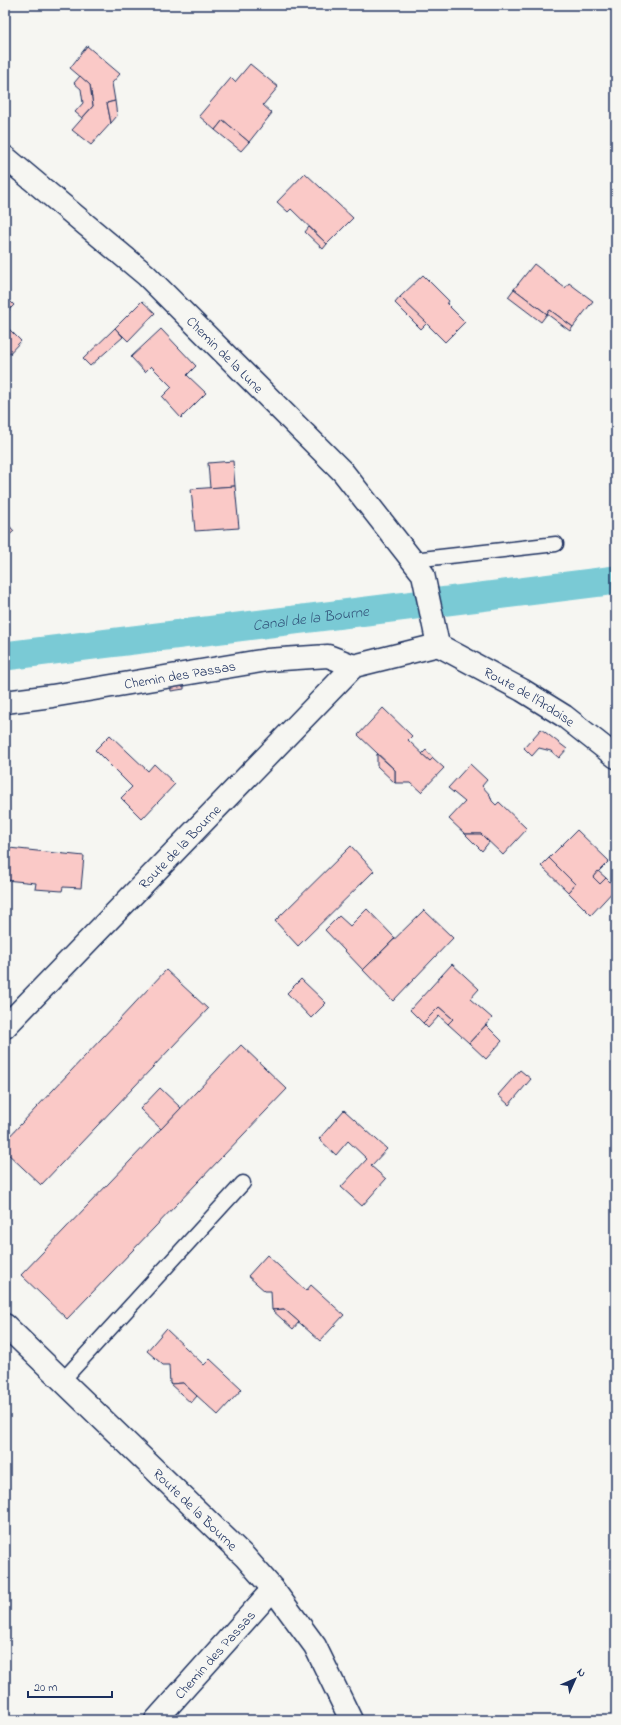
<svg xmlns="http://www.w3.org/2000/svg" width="621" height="1725" viewBox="0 0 621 1725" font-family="'Indie Flower',sans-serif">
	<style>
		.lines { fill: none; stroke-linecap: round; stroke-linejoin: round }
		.canal { stroke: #7acad5; stroke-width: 29 }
		.building { fill: #fac9c7; stroke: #1b2f5e }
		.service-casing { stroke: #1b2f5e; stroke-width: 17 }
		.minor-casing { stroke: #1b2f5e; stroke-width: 25 }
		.service { stroke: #f6f6f2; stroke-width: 14 }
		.minor { stroke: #f6f6f2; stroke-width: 22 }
		.labels { text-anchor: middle; stroke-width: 4; stroke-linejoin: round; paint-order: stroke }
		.street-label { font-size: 14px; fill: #1b2f5e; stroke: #f6f6f2 }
		.water-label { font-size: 15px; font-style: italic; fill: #33567c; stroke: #f6f6f2 }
	</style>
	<rect width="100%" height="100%" fill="#f6f6f2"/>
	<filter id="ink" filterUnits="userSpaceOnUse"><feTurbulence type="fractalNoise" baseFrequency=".025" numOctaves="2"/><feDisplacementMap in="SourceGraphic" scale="8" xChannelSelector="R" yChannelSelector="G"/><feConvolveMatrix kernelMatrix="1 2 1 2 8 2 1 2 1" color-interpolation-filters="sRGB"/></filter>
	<g filter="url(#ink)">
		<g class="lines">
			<path class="canal" id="s1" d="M5,656L616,580"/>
		</g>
		<g class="building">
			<polygon points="87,46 120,74 112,83 115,101 107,103 111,123 91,145 72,130 93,106 90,85 70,68"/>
			<polygon points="250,64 278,87 263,105 272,113 249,142 223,120 215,130 199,116 231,78 235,82"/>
			<polygon points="80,76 90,85 93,106 82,118 75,112 83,103 81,89 74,83"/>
			<polygon points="115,101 117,116 111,123 107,103"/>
			<polygon points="223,120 249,142 241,151 215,130"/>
			<polygon points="305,173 353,218 327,244 291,209 288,212 277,202"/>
			<polygon points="309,227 327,244 323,249 305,232"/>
			<polygon points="534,264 565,288 569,283 593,301 573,327 550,310 547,314 514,289"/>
			<polygon points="423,275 449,301 447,304 465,322 445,342 400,297"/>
			<polygon points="514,289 547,314 541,322 508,297"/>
			<polygon points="6,297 14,305 5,314 5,299"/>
			<polygon points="400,297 427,323 421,329 395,303"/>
			<polygon points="142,301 155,313 128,341 115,328"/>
			<polygon points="550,310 573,327 570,331 547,314"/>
			<polygon points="5,325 21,341 5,358"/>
			<polygon points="115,328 123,337 90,366 83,359"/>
			<polygon points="161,329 196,366 187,375 206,393 181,418 162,397 172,387 151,366 145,372 131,357"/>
			<polygon points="233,461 235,486 210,488 208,463"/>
			<polygon points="235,486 239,528 195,531 191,489"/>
			<polygon points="5,521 14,531 5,539"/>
			<polygon points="184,680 184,689 171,691 170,682"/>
			<polygon points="383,708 412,736 408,740 430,761 433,758 444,768 421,792 411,783 395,783 395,770 358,735"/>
			<polygon points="541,729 567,749 559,758 551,751 539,748 532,756 524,748"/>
			<polygon points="110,735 148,771 154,764 175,784 142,819 121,798 132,787 95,750"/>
			<polygon points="426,750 433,758 430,761 422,754"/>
			<polygon points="377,754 395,770 395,783 377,766"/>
			<polygon points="470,764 487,780 482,786 490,795 492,801 496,805 499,802 527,829 503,855 481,834 465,834 449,819 465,802 448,788"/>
			<polygon points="577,830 609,861 593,877 600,884 606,878 616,888 591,915 568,892 575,884 549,858"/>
			<polygon points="465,834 481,834 489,842 482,851"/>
			<polygon points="351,846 374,871 298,946 275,921"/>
			<polygon points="9,848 84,856 81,888 63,887 62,891 35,889 36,883 5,880"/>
			<polygon points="549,858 575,884 568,892 541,866"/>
			<polygon points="598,871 606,878 600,884 593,877"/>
			<polygon points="367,909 395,938 363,970 325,930 339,916 350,926"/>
			<polygon points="424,910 453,938 393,1001 363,970"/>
			<polygon points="452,964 479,989 470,999 492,1018 469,1043 448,1024 453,1019 439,1007 423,1023 410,1010"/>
			<polygon points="166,970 208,1009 41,1185 5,1151 5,1141"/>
			<polygon points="301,979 326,1003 311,1018 287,993"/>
			<polygon points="439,1007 453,1019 448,1024 439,1016 428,1028 423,1023"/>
			<polygon points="486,1025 502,1041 486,1059 469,1043"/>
			<polygon points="241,1045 287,1089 67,1319 21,1275"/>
			<polygon points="520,1070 531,1079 509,1105 498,1095"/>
			<polygon points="160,1088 181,1108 161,1129 140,1109"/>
			<polygon points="344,1110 387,1149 371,1166 386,1179 362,1206 341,1187 367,1159 348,1141 336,1155 319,1139"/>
			<polygon points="267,1255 306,1291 311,1285 344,1315 320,1341 284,1309 272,1310 271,1291 265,1291 248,1276"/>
			<polygon points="284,1309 299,1322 293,1329 272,1310"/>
			<polygon points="166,1329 204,1365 210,1359 242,1389 218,1415 183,1383 170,1384 169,1365 163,1365 147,1351"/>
			<polygon points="183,1383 197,1396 191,1403 170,1384"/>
		</g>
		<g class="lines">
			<defs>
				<g id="service">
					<polyline points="413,560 556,544"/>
					<polyline points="62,1381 243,1183"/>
				</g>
				<g id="minor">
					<path id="s2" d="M5,157L146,275L343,472L423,574L438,645"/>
					<path id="s3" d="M438,645L522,690L564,716L616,757"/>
					<polyline points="354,666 438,645"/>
					<path id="s4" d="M5,702L52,696L267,660L328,656L354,666"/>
					<path id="s5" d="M5,1027L354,666"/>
					<path id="s6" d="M5,1325L245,1557L273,1589L315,1646L351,1720"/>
					<path id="s7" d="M156,1720L273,1589"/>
				</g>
			</defs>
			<use href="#service" class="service-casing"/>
			<use href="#minor" class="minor-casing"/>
			<use href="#service" class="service"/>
			<use href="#minor" class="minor"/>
		</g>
	</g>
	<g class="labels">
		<g class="street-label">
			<text dy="5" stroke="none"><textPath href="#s2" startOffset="296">Chemin de la Lune</textPath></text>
			<text dy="5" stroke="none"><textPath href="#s4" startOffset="177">Chemin des Passas</textPath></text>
			<text dy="5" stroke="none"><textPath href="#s3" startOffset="105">Route de l'Ardoise</textPath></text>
			<text dy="5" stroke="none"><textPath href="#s5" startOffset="251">Route de la Bourne</textPath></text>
			<text dy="5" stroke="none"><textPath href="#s6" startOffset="265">Route de la Bourne</textPath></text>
			<text dy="5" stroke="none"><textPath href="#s7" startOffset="88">Chemin des Passas</textPath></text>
		</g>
		<g class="water-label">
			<text dy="5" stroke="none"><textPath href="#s1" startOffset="308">Canal de la Bourne</textPath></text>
		</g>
	</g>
	<rect width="621" height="1725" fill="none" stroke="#f6f6f2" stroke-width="20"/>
	<rect x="10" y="10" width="601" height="1705" fill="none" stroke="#1b2f5e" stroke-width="1.5" filter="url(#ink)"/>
	<g transform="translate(575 1679) rotate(45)" stroke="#f6f6f2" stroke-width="3" paint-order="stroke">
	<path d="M0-3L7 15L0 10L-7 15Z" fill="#1b2f5e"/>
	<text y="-6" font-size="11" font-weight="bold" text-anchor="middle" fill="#1b2f5e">N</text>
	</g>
	<path d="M28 1691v6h84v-6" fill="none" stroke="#1b2f5e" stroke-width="2"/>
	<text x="34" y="1691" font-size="12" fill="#1b2f5e" stroke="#f6f6f2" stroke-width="3" paint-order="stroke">20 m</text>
</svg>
